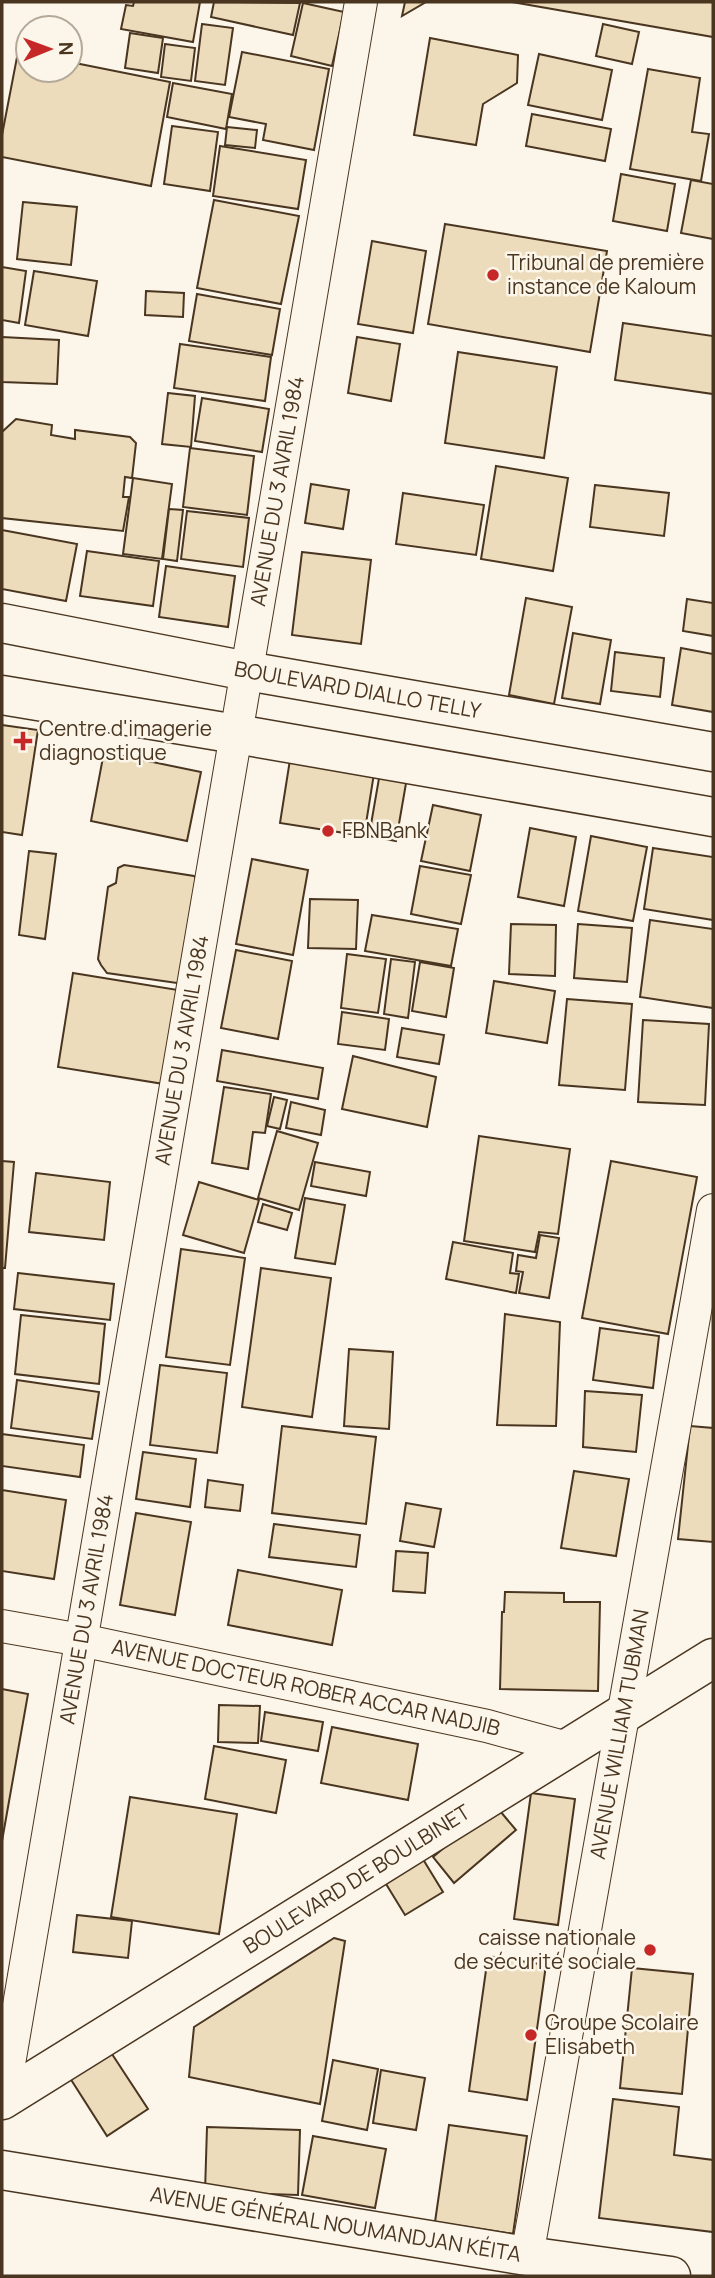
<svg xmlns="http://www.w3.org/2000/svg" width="715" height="2278" viewBox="0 0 715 2278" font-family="Manrope,sans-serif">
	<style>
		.building { fill: #ecdcbc; stroke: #4a3520; stroke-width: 2 }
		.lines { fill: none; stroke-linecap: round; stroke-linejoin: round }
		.street-casing { stroke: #4a3520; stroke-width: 34 }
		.secondary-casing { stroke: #4a3520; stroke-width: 41 }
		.street { stroke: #fbf6e9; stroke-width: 32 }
		.secondary { stroke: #fbf6e9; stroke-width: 38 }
		.poi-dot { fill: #c62828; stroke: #fbf6e9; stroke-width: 2.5 }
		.labels { text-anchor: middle; stroke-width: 5; stroke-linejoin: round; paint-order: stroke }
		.poi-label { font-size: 21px; fill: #4a3520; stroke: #fbf6e9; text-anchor: start }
		.street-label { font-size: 21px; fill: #4a3520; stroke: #fbf6e9 }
	</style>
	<rect width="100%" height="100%" fill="#fbf6e9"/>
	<g class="building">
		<polygon points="134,2 200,2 193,42 121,29 126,5 133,6"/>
		<polygon points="214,2 300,3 293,35 211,17"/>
		<polygon points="405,2 426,2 402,16"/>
		<polygon points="512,2 713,2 713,37"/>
		<polygon points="303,3 344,12 332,66 291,56"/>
		<polygon points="202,24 233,28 225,85 195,81"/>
		<polygon points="603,24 639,32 632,64 596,56"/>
		<polygon points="130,33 163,38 158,73 125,68"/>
		<polygon points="430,38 518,55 517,83 483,104 476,145 414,135"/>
		<polygon points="165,44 195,48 191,81 161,77"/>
		<polygon points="18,52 28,54 28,70 70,70 70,62 170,82 151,186 2,157 2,135"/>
		<polygon points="242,52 329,69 314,150 263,140 266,124 229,117"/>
		<polygon points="539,54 612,70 602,120 528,105"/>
		<polygon points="648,69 700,78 692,132 709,134 701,181 630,169"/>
		<polygon points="173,83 232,94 226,129 167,117"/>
		<polygon points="532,114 611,129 605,161 526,146"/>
		<polygon points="172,126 218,132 210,191 164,184"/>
		<polygon points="227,127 257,130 255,148 225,145"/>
		<polygon points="220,146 306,160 298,209 213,196"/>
		<polygon points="621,174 675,184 667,231 613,221"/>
		<polygon points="691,180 713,184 713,239 681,233"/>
		<polygon points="214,200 299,216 281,304 197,288"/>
		<polygon points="23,202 77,207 71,265 17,259"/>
		<polygon points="445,224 607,251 590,352 428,324"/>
		<polygon points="372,241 426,251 413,333 358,324"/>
		<polygon points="2,267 26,271 19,323 2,320"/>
		<polygon points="34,271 97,281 88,336 25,325"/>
		<polygon points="146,291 184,293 183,317 145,315"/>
		<polygon points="197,294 280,309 272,355 189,341"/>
		<polygon points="623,323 713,336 713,394 615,380"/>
		<polygon points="2,337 59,340 57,384 2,382"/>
		<polygon points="357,337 400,344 391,401 348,393"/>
		<polygon points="180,344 271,357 265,401 174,388"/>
		<polygon points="458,352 557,367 544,458 445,443"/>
		<polygon points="168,393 195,396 191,447 162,444"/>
		<polygon points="202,398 269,409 262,452 195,441"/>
		<polygon points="16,419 52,425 51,435 75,439 75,430 130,437 136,443 132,478 125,477 123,497 129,497 123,531 2,518 2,432"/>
		<polygon points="190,448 254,456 247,515 183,507"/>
		<polygon points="496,466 568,478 553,571 481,559"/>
		<polygon points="133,478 172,484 162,559 123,554"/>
		<polygon points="311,484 349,490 343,529 305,523"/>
		<polygon points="595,485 669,493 664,536 590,527"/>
		<polygon points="403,493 484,505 476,555 396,544"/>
		<polygon points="169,509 183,510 177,561 163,559"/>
		<polygon points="187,511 249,518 243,567 181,559"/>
		<polygon points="2,530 77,544 66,601 2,589"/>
		<polygon points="87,551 159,561 153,606 80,596"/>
		<polygon points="302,552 371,560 361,644 292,635"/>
		<polygon points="166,566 235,576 228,627 159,617"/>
		<polygon points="526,598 572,607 554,704 509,695"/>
		<polygon points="687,599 713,603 713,636 683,631"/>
		<polygon points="573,633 611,640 600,704 562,698"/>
		<polygon points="681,648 713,654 713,712 672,705"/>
		<polygon points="615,652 664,658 660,697 611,691"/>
		<polygon points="2,725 38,730 22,835 2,832"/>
		<polygon points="292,747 376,761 364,836 280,823"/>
		<polygon points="104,752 201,772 187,841 91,821"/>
		<polygon points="382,761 409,766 396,841 369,836"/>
		<polygon points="433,805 481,815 470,871 421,861"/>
		<polygon points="530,828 576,837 564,906 518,897"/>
		<polygon points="591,836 647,847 633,921 578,911"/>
		<polygon points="653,848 713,857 713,920 644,909"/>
		<polygon points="29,851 56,854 45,939 19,935"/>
		<polygon points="252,859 308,870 293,955 236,944"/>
		<polygon points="124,865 194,876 197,880 185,980 177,983 107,973 101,965 98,959 108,887 116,883 118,868"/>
		<polygon points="420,866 471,875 461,924 411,914"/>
		<polygon points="310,899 358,900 356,949 308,948"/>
		<polygon points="372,915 458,929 451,966 365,951"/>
		<polygon points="650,920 713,929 713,1008 640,997"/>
		<polygon points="511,924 556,925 555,976 509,974"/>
		<polygon points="578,924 632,928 627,982 574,978"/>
		<polygon points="236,950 292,961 278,1039 221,1028"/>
		<polygon points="347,954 386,959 378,1013 341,1008"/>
		<polygon points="391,959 415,962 408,1018 384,1014"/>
		<polygon points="420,962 454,968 446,1017 412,1011"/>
		<polygon points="73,973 184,991 170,1085 58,1067"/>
		<polygon points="494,981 555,991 547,1043 486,1033"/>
		<polygon points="567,999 632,1004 625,1090 559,1085"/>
		<polygon points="342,1012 389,1019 385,1050 338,1044"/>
		<polygon points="643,1020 709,1024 705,1105 638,1102"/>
		<polygon points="402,1028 444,1035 439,1064 397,1057"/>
		<polygon points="222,1050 323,1068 318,1099 217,1081"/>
		<polygon points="353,1056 436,1077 427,1127 342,1109"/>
		<polygon points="224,1087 271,1094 265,1133 253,1132 248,1169 212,1163"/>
		<polygon points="274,1097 287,1100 280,1129 267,1126"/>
		<polygon points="291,1102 325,1110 321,1135 286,1128"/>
		<polygon points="277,1131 318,1143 299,1210 258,1198"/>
		<polygon points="479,1136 570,1149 558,1234 539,1232 535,1252 464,1241"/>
		<polygon points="2,1161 14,1162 5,1268 2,1268"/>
		<polygon points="611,1161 697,1177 668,1334 582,1318"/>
		<polygon points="315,1162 370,1172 366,1196 311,1186"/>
		<polygon points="36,1173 110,1182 104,1240 29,1232"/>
		<polygon points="199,1182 259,1200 244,1253 183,1235"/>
		<polygon points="305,1198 345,1205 335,1264 295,1258"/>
		<polygon points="263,1204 292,1213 287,1230 258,1222"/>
		<polygon points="540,1235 559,1238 549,1298 519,1293 523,1272 516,1271 518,1255 536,1258"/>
		<polygon points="453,1242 513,1253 510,1273 519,1274 516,1293 446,1279"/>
		<polygon points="181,1249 245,1258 230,1365 166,1357"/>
		<polygon points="261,1268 331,1278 312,1417 242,1407"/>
		<polygon points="18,1273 114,1284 110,1320 14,1309"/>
		<polygon points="505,1314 560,1322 556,1426 497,1425"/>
		<polygon points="21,1315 105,1324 99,1384 15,1374"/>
		<polygon points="600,1328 659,1336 653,1388 593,1380"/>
		<polygon points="349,1349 393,1352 389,1429 344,1426"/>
		<polygon points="160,1365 227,1373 217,1453 150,1445"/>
		<polygon points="17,1380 99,1392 92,1439 11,1428"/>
		<polygon points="585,1391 642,1395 636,1452 583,1447"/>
		<polygon points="282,1426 376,1437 366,1524 272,1513"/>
		<polygon points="690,1426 713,1428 713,1542 678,1539"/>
		<polygon points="2,1434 84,1445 80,1477 2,1466"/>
		<polygon points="143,1452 196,1459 190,1507 136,1499"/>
		<polygon points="574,1471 629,1479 616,1556 561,1548"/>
		<polygon points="208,1480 243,1485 240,1511 205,1507"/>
		<polygon points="2,1490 66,1500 54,1579 2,1571"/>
		<polygon points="406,1503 441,1509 434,1547 400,1541"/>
		<polygon points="136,1513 191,1522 175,1615 120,1605"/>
		<polygon points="274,1524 360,1535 356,1567 269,1557"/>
		<polygon points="396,1551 428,1553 425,1593 393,1591"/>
		<polygon points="238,1570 342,1590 332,1645 228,1625"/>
		<polygon points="505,1592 564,1593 564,1602 600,1602 598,1691 500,1689 502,1612 504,1612"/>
		<polygon points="2,1689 28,1694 2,1841"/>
		<polygon points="219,1705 260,1706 258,1743 218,1742"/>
		<polygon points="265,1712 323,1722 318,1751 261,1741"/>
		<polygon points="332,1727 418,1744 408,1800 321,1783"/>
		<polygon points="214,1746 286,1760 276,1813 205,1799"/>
		<polygon points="531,1793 575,1799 558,1925 514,1919"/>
		<polygon points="130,1797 237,1814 219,1934 111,1917"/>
		<polygon points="495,1805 516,1830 454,1883 433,1857"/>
		<polygon points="421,1856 443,1892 405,1915 383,1879"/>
		<polygon points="77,1915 132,1921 128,1958 73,1952"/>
		<polygon points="334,1938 345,1941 320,2104 189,2077 194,2027"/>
		<polygon points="488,1956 546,1965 527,2100 469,2091"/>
		<polygon points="632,1968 693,1974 682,2094 620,2088"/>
		<polygon points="110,2051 148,2109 107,2136 70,2078"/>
		<polygon points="333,2060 378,2069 367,2130 322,2121"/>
		<polygon points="381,2070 425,2078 416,2130 373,2123"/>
		<polygon points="613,2099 679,2107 674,2155 713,2160 713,2232 599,2218"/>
		<polygon points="449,2125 527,2136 513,2234 435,2222"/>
		<polygon points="207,2127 300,2130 298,2195 205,2192"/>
		<polygon points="313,2136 386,2149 375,2208 302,2195"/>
	</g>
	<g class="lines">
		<defs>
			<g id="street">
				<path id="s1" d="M2,1626L81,1640L487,1726L567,1748"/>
				<path id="s2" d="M3,2099L361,2"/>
				<path id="s3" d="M527,2256L713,1210"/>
			</g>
			<g id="secondary">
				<path id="s4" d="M2,623L247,671L713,752"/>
				<polyline points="2,695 236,734 713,817"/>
				<path id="s5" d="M2,2100L713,1658"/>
				<path id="s6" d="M2,2170L527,2256L671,2276"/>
			</g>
		</defs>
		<use href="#street" class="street-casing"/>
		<use href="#secondary" class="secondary-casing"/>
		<use href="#street" class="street"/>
		<use href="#secondary" class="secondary"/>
	</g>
	<g class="poi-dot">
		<circle cx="493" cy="275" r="7"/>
		<path d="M19.5 730.5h7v7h7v7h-7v7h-7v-7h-7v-7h7z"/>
		<circle cx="328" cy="831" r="7"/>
		<circle cx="650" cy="1950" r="7"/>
		<circle cx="531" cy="2035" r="7"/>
	</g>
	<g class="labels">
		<g class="poi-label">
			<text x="507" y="270">Tribunal de première<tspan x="507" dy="24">instance de Kaloum</tspan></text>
			<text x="39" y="736">Centre d'imagerie<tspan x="39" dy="24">diagnostique</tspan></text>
			<text x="342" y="838">FBNBank</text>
			<text x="636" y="1945" text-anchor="end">caisse nationale<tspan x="636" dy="24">de sécurité sociale</tspan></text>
			<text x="545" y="2030">Groupe Scolaire<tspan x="545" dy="24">Elisabeth</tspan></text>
		</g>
		<g class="street-label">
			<text dy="7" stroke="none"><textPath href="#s2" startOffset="1631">AVENUE DU 3 AVRIL 1984</textPath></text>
			<text dy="7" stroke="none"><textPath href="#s4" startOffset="362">BOULEVARD DIALLO TELLY</textPath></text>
			<text dy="7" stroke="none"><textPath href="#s2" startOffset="1064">AVENUE DU 3 AVRIL 1984</textPath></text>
			<text dy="7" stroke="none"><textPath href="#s2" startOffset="497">AVENUE DU 3 AVRIL 1984</textPath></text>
			<text dy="7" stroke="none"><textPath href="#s1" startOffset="310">AVENUE DOCTEUR ROBER ACCAR NADJIB</textPath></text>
			<text dy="7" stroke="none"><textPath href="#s3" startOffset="530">AVENUE WILLIAM TUBMAN</textPath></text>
			<text dy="7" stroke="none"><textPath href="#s5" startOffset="418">BOULEVARD DE BOULBINET</textPath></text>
			<text dy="7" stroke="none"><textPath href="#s6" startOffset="338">AVENUE GÉNÉRAL NOUMANDJAN KÉITA</textPath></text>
		</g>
	</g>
	<rect width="715" height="2278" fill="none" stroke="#4a3520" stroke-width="7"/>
	<g transform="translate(49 49) rotate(89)"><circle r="33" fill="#fbf6e9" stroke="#b4a999" stroke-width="2"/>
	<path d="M0-5L12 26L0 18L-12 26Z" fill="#c62828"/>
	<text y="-10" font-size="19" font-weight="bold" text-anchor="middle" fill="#4a3520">N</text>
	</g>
</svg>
